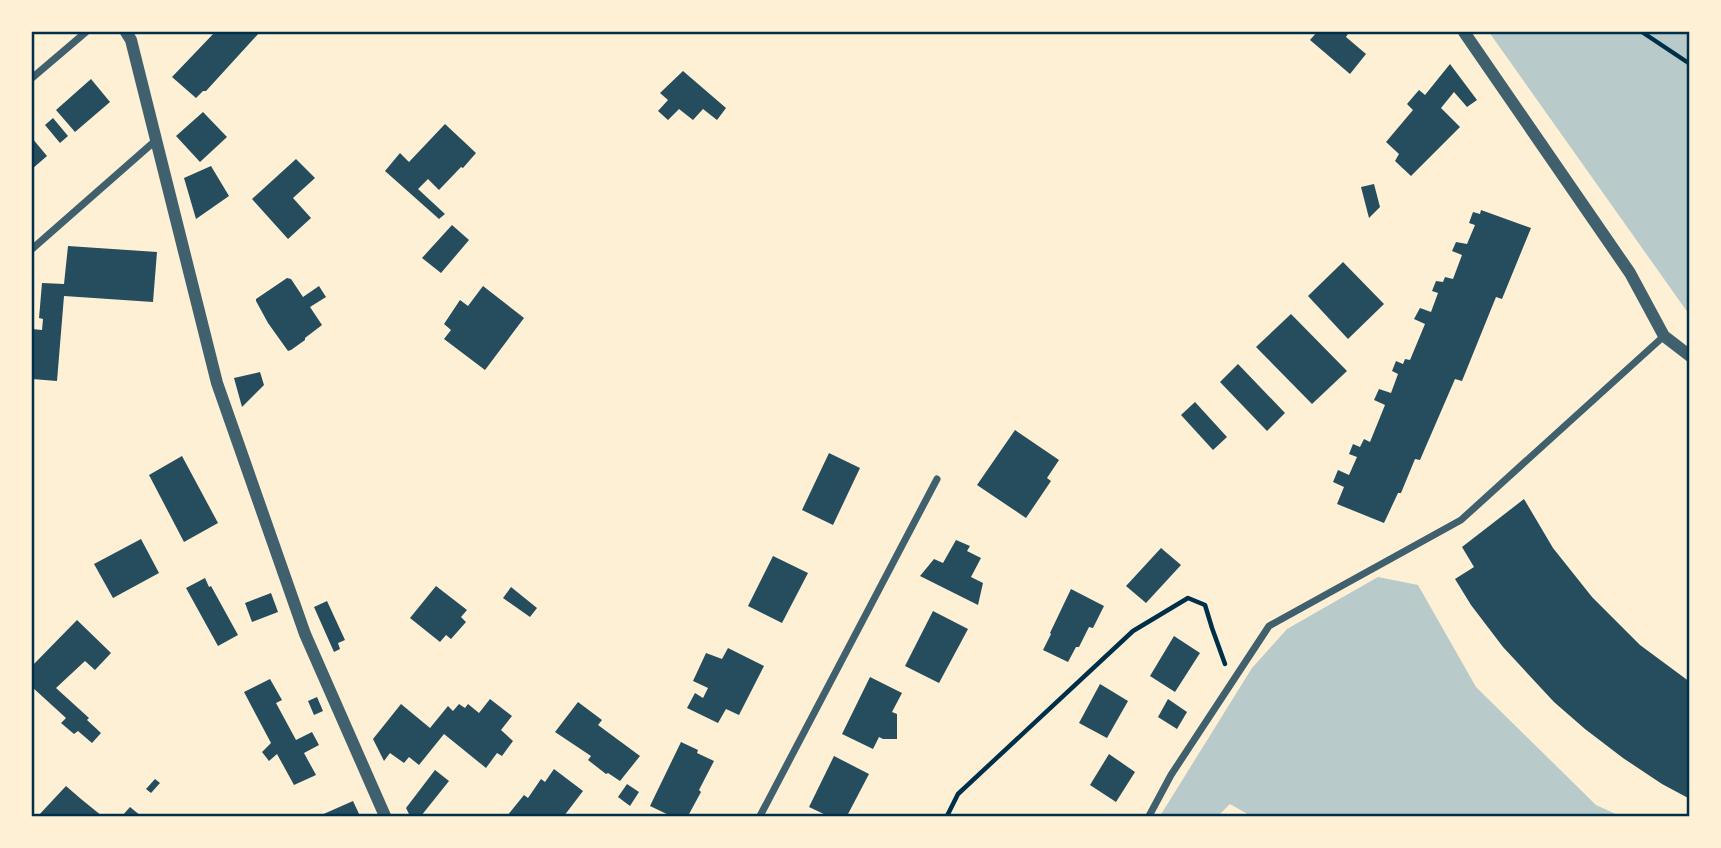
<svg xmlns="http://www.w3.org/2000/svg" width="1721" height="848" viewBox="0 0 1721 848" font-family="Signika,sans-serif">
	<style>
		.green { fill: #b9caca }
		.building { fill: #264d5e }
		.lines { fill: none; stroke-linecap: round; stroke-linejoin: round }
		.path { stroke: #003049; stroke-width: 4.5 }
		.minor { stroke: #3f606c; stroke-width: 7 }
		.tertiary { stroke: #3f606c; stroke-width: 12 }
		.neatline { fill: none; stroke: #003049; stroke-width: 2.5 }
	</style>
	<rect width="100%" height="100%" fill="#fdf0d5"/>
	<g class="green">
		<polygon points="1489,32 1689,32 1689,314 1686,310"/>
		<polygon points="1378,577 1418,585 1476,687 1596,805 1620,816 1251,816 1230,804 1218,816 1160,816 1252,668 1287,629"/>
	</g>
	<g class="building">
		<polygon points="215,32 232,32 234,34 236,32 260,32 206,91 203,91 196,98 172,77"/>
		<polygon points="1317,32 1349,32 1346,37 1366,54 1350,74 1310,40"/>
		<polygon points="1450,64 1477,100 1467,107 1454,92 1441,108 1460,127 1411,176 1395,161 1399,154 1386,142 1413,110 1407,104 1419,90 1425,95"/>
		<polygon points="683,71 726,108 717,120 703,109 693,120 679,109 668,120 658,111 668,100 660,93"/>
		<polygon points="91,79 110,102 75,132 56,110"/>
		<polygon points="203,112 227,137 200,162 176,136"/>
		<polygon points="53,118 68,136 60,143 45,125"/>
		<polygon points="445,124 476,153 463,168 461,167 439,190 428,179 418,189 445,214 439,219 385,171 400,153 409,162"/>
		<polygon points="32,138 47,156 32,169"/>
		<polygon points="296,159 315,178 293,198 311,218 288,239 252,199"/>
		<polygon points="211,166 229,196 196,219 184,178"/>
		<polygon points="1374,184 1380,207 1369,218 1361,187"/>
		<polygon points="1481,210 1531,228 1502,299 1496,297 1462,381 1455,379 1420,460 1415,459 1401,493 1398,493 1384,523 1337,504 1344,487 1333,482 1338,470 1349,475 1357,457 1349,454 1353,444 1360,447 1364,439 1370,442 1385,405 1374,400 1379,389 1391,393 1398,374 1392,371 1396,361 1403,364 1405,359 1410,360 1425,324 1414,319 1420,308 1431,312 1438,293 1432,291 1436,281 1443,282 1445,277 1453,279 1462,255 1452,251 1456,242 1467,244 1475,225 1469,223 1473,212 1480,214"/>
		<polygon points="452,225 469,240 441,273 422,258"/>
		<polygon points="68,246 157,252 153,302 64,296 57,381 32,379 32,329 42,330 43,319 39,318 42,283 64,284"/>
		<polygon points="1343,262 1384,304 1348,339 1308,296"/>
		<polygon points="287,278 291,279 303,297 319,286 326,297 310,307 322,325 305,338 305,340 291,350 288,351 268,323 256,301 256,299"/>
		<polygon points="483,286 524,318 485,370 444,339 451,330 444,324 460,300 468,306"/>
		<polygon points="1291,314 1347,371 1312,404 1256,347"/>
		<polygon points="1238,364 1285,413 1267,431 1220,382"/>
		<polygon points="260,372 264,385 242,407 234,378"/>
		<polygon points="1195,402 1227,437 1213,450 1181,415"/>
		<polygon points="1015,430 1059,460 1047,478 1051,481 1026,518 977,485"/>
		<polygon points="829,453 860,468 833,525 802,510"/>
		<polygon points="182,456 218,523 184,542 149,475"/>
		<polygon points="1524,499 1553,548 1592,597 1640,645 1690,682 1690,799 1662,784 1623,758 1585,729 1554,702 1503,647 1471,605 1455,579 1474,567 1462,547"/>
		<polygon points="141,539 159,573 113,598 94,564"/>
		<polygon points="956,540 970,546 967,551 981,558 971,577 983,583 978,605 920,576 934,559 943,563"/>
		<polygon points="1161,548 1181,565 1146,603 1126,586"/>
		<polygon points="773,556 808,573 782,623 748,606"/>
		<polygon points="205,578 209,587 211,586 238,635 218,646 186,588"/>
		<polygon points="436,586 467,610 461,617 466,622 451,639 446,635 440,642 410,618"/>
		<polygon points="511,587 537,608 530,617 503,598"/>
		<polygon points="1071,589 1104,606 1093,628 1089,627 1079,647 1076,647 1068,662 1043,650 1051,634 1050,633"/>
		<polygon points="271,593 278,612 252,622 245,603"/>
		<polygon points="327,601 345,640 338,643 340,649 334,652 314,607"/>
		<polygon points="933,611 968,629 939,683 905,666"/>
		<polygon points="77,620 111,653 95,670 85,661 56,688 89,718 87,720 101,733 92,743 78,731 74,734 61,723 66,718 32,687 32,666"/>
		<polygon points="1174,636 1200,653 1175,692 1150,676"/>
		<polygon points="728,648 764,666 739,715 726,709 718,723 687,708 695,693 703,698 708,688 693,681 706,653 722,659"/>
		<polygon points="870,677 902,693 892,712 897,714 897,739 883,739 879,737 873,749 842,734"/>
		<polygon points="270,679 282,700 276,703 296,740 312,732 319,745 304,753 316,775 294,785 277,754 269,761 262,752 271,743 244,692"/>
		<polygon points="1100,684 1128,701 1107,738 1079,723"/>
		<polygon points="317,697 323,711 314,715 308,701"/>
		<polygon points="490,699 512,716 501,730 513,741 502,756 497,753 486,768 444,734 419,765 409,757 404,763 390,753 384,761 373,739 401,704 430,728 448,706 453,711 459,704 465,708 468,704 479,713"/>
		<polygon points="1168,699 1187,712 1177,729 1158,717"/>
		<polygon points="578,702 602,720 598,725 640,756 620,781 608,773 606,774 588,760 591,756 555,732"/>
		<polygon points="681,742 698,750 697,753 714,761 699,790 701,792 688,816 671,816 650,806"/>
		<polygon points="1109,754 1135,772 1116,802 1090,785"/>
		<polygon points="834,756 869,774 847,816 828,816 809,807"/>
		<polygon points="554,769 583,791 564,816 507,816 524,795 528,798 541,779 545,782"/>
		<polygon points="435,770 449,781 421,816 410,816 406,808"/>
		<polygon points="155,779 160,783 151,793 146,789"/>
		<polygon points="627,784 639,792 630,806 618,797"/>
		<polygon points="66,786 81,799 102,816 38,816"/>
		<polygon points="353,801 360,816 319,816"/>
		<polygon points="130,807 141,816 122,816"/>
	</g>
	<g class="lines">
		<g class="path">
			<polyline points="1642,32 1690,64"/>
			<polyline points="947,816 958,794 1133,631 1188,598 1205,605 1212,628 1225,664"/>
		</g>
		<g class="minor">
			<polyline points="32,78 86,32"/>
			<polyline points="32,249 155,141"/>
			<polyline points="760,816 937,479"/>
			<polyline points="1149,816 1171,775 1269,626 1461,520 1664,336"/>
		</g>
		<g class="tertiary">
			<polyline points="126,32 131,40 217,383 305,634 385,816"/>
			<polyline points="1464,32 1630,273 1664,336 1690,356"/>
		</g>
	</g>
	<rect width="1721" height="848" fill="none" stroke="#fdf0d5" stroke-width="66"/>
	<rect x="33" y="33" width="1655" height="782" class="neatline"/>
</svg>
